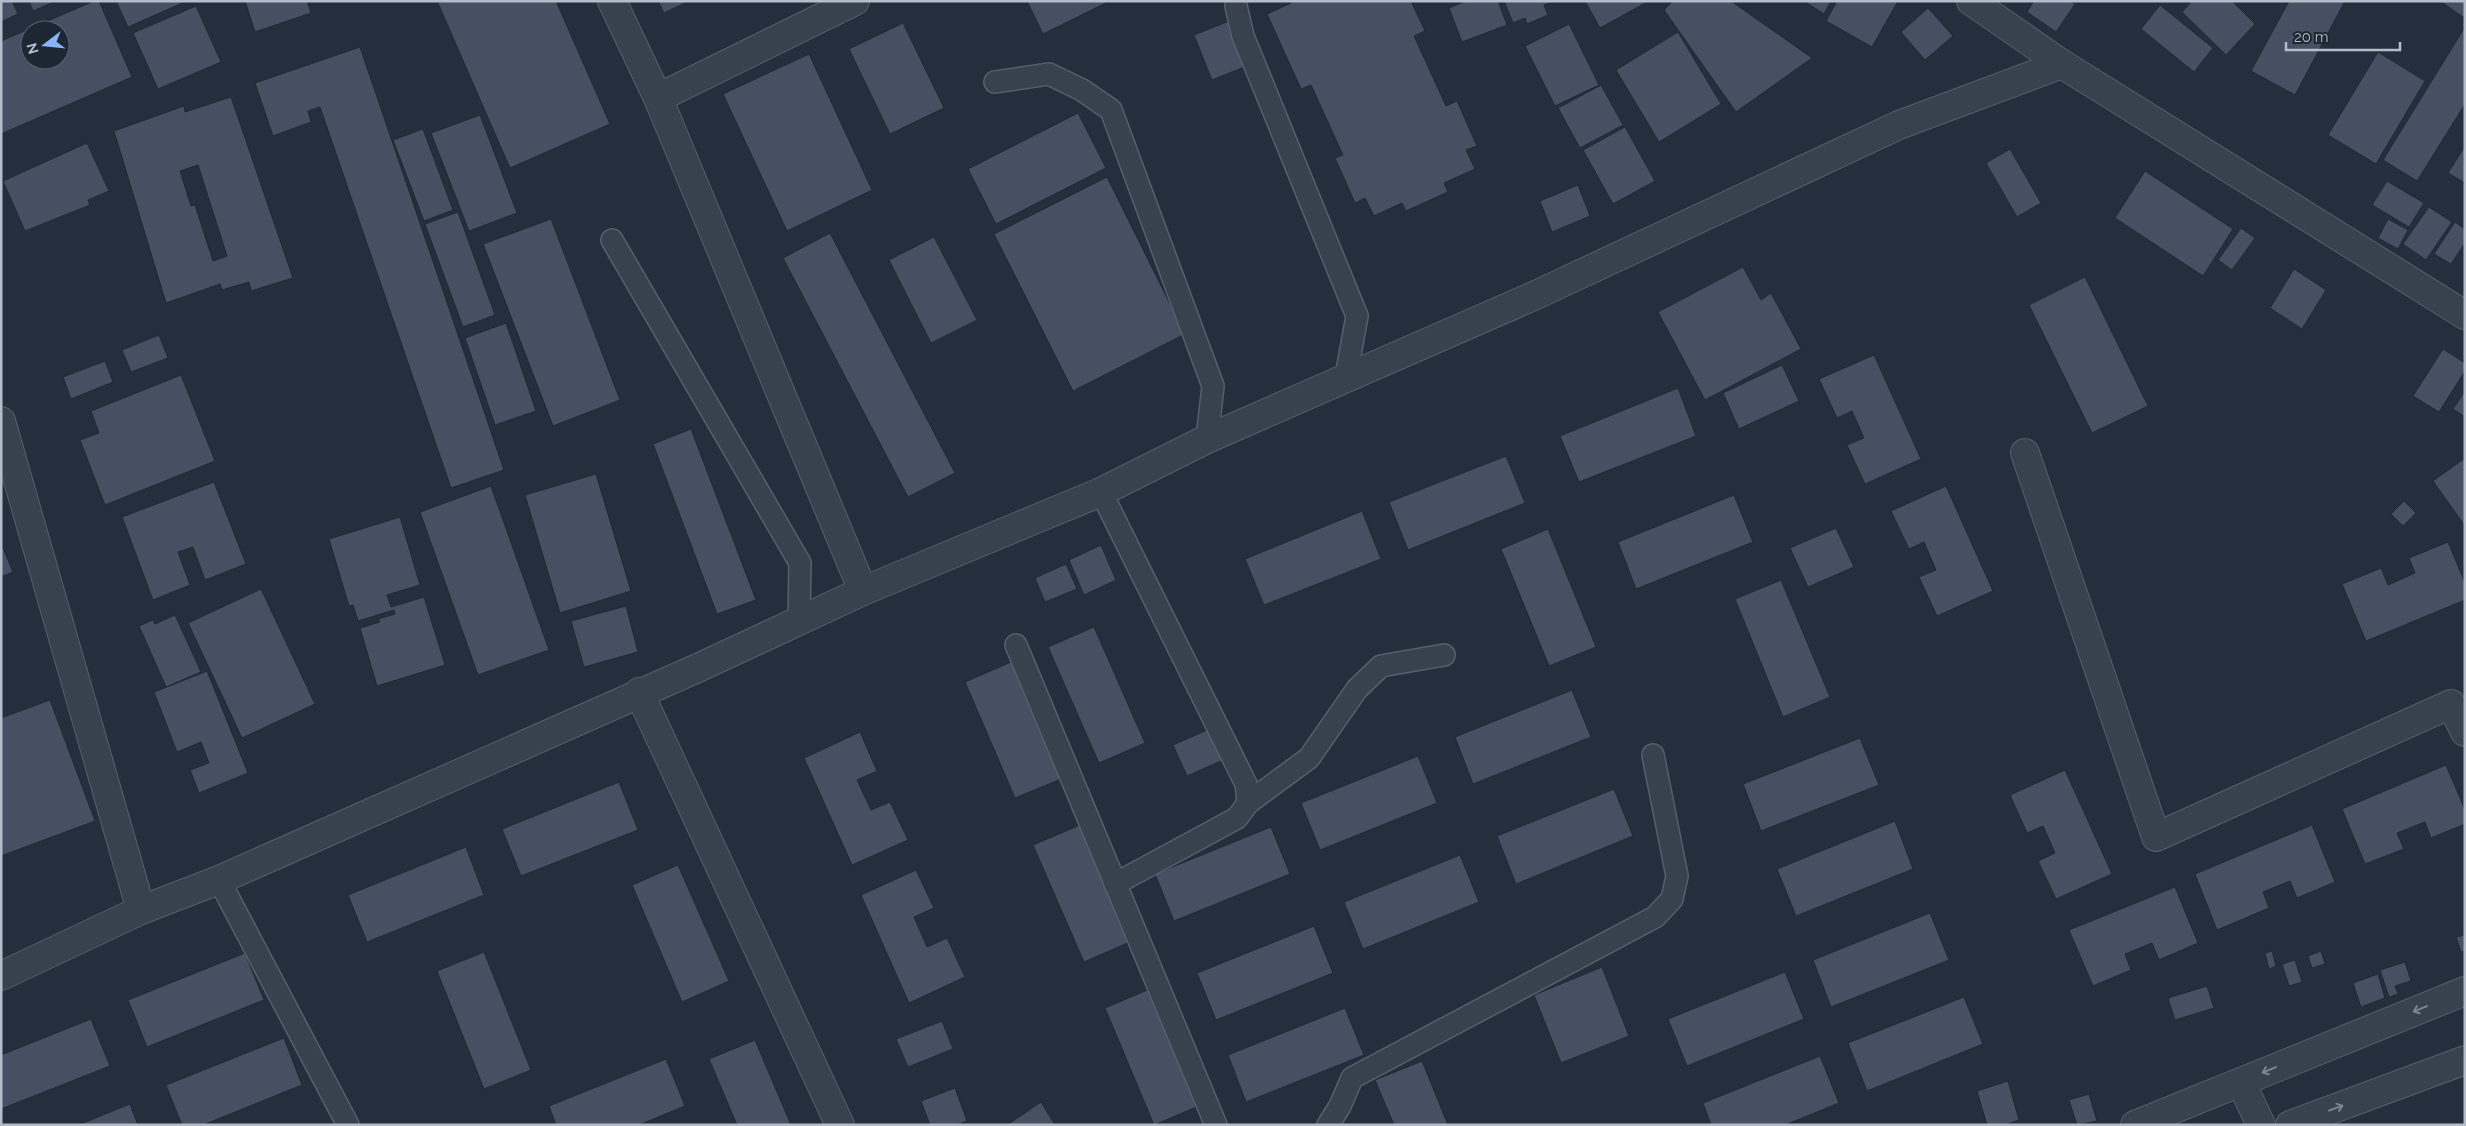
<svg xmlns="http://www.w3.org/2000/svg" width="2466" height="1126" viewBox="0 0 2466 1126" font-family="Raleway,sans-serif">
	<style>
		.building { fill: #455162; stroke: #1f2835; fill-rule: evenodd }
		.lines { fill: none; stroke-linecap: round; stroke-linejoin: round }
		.service-casing { stroke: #565f6c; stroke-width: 24 }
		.minor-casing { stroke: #565f6c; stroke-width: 30 }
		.service { stroke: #38414e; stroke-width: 21 }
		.minor { stroke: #38414e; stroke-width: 28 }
		.oneway { stroke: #7c8592 }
	</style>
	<rect width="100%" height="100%" fill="#242f3e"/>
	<g class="building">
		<polygon points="1,1 12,1 18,14 1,22"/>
		<polygon points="29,1 56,1 33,11"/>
		<path d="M94,1H99L132,77L1,134V41ZM30,30H60V60H30Z"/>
		<polygon points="116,1 187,1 128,27"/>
		<polygon points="245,1 307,1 311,13 255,32"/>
		<polygon points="437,1 556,1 610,124 510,168"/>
		<polygon points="658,1 689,1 664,13"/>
		<polygon points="1027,1 1110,1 1043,34"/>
		<polygon points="1290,1 1411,1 1425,31 1414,36 1446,106 1457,101 1477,146 1466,150 1475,169 1444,183 1448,192 1406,211 1402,203 1374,216 1365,198 1355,203 1335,158 1343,155 1311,85 1301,89 1267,14 1291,3"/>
		<polygon points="1466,1 1498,1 1507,25 1462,42 1449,8"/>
		<polygon points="1504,1 1553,1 1554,2 1544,5 1548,15 1527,24 1525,18 1513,23"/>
		<polygon points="1585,1 1649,1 1600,28"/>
		<polygon points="1673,1 1731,1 1812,58 1736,112 1664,10"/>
		<polygon points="1804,1 1831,1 1824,14"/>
		<polygon points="1837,1 1898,1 1872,47 1826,21"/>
		<polygon points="2034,1 2070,1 2075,4 2056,32 2027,12"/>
		<polygon points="2192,1 2232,1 2255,24 2226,55 2182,12"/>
		<polygon points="2289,1 2345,1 2295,95 2251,71"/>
		<polygon points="2440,1 2465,1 2465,15 2463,17"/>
		<polygon points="2160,5 2213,48 2194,72 2141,29"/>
		<polygon points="196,6 221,62 158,89 133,33"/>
		<polygon points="1928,8 1953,36 1925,60 1901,32"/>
		<polygon points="1229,21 1247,66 1212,80 1194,35"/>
		<polygon points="903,23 944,108 890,134 849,49"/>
		<polygon points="1569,24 1599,85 1555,106 1525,46"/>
		<polygon points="2465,27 2465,104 2417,181 2383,160"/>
		<polygon points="1678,32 1721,104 1659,142 1616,70"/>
		<polygon points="360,47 504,470 451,488 320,107 308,111 311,122 273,136 255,83"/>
		<polygon points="2378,52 2425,81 2376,164 2328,135"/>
		<polygon points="809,54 872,190 787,231 723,94"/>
		<polygon points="1601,85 1623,125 1580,148 1558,108"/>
		<path d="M231,97L293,278L251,291L249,282L222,290L220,284L166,303L114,131L184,106L185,112ZM198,165L227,256L213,261L195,205L191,206L180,171Z"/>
		<polygon points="1078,113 1106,168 996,224 968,169"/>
		<polygon points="480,115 517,213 469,231 431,133"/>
		<polygon points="1625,127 1655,181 1613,204 1583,150"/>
		<polygon points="423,129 453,210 424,221 393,140"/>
		<polygon points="87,143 109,191 88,200 90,205 25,231 3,181"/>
		<polygon points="2465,146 2465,183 2448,173"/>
		<polygon points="2010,149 2041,203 2017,217 1986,163"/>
		<polygon points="2145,171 2233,229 2203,276 2115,218"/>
		<polygon points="1107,177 1185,334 1073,391 994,234"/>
		<polygon points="2387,181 2424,203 2409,227 2372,205"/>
		<polygon points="1578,185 1590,216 1552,232 1540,201"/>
		<polygon points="2429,207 2452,222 2426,260 2403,244"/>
		<polygon points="458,212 495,315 463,327 425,224"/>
		<polygon points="551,219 620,400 553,426 483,244"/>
		<polygon points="2388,219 2408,230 2398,249 2378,238"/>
		<polygon points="2455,222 2465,229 2465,243 2451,264 2434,254"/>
		<polygon points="2241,228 2255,238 2232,270 2218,260"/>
		<polygon points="830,233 955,473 908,497 783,258"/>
		<polygon points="934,237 977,320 931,343 889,260"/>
		<polygon points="1743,267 1761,300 1771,293 1801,349 1705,400 1658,312"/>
		<polygon points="2294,269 2326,290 2302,329 2270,308"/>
		<polygon points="2085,277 2148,406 2092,433 2029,305"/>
		<polygon points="506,323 536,411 495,425 465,338"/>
		<polygon points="159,335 168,358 131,372 122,350"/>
		<polygon points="2443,349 2465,363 2465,371 2439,412 2413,396"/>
		<polygon points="1874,355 1921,459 1865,484 1847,445 1864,438 1852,411 1837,418 1819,379"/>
		<polygon points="105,361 113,382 71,399 63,377"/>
		<polygon points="1782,365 1799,401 1739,429 1723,393"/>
		<polygon points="181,375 215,461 105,505 80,440 99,433 91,411"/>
		<polygon points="1678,388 1696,436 1579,482 1560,436"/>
		<polygon points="2465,391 2465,417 2453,409"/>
		<polygon points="691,429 756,600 717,614 653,444"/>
		<polygon points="1506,456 1525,503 1408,550 1389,502"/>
		<polygon points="2465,458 2465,526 2433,481"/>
		<polygon points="596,474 631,591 560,613 525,495"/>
		<polygon points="214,482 246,564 205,580 193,547 178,552 190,585 153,600 122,517"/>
		<polygon points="491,486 549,650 478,675 420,512"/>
		<polygon points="1946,486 1993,591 1937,616 1919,577 1936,570 1924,542 1909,549 1891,511"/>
		<polygon points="1734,495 1753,542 1636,589 1618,542"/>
		<polygon points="2404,501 2416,513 2403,526 2391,514"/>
		<polygon points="1362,511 1381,559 1264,605 1245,559"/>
		<polygon points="400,517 420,585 387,595 391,607 424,597 445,665 377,686 360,628 380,622 378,619 395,614 394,610 358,621 353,605 349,606 329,539"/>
		<polygon points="1836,528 1854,567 1808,587 1790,548"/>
		<polygon points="1548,529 1596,647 1549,666 1501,549"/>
		<polygon points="2448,542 2465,583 2465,600 2366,641 2342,584 2381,568 2388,585 2415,573 2409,558"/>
		<polygon points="1,543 13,572 1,577"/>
		<polygon points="1101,545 1116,580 1084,595 1069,560"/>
		<polygon points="1066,564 1077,589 1045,602 1035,578"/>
		<polygon points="1781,580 1830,697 1783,717 1735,599"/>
		<polygon points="261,589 315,704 242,738 188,623"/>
		<polygon points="626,606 638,652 584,667 571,621"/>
		<polygon points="175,615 201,672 166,687 139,626 153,620 155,624"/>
		<polygon points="1094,627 1145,743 1099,763 1048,647"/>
		<polygon points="1011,662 1061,779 1015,798 965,682"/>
		<polygon points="207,671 248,773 199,793 190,770 209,763 201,742 177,752 154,692"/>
		<polygon points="1572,690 1591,737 1473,784 1455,737"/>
		<polygon points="50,700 95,821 1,856 1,718"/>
		<polygon points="1214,727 1228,758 1187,776 1173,745"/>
		<polygon points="860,732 877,771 857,780 871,810 890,802 908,840 852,865 804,758"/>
		<polygon points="1860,738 1879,785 1761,831 1743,784"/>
		<polygon points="1418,756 1437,803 1320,850 1301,803"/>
		<polygon points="2446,765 2465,810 2465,824 2431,838 2425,822 2397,833 2404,849 2365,864 2342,809"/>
		<polygon points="2065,770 2112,874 2056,899 2038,861 2055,853 2043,826 2027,833 2010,795"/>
		<polygon points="619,782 638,830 521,876 502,829"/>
		<polygon points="1614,789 1633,836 1516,884 1497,836"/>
		<polygon points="1895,821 1913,869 1796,916 1777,869"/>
		<polygon points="1080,825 1130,942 1084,962 1033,845"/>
		<polygon points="2312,825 2335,882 2297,898 2290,881 2263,892 2269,908 2217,930 2195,874"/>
		<polygon points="1271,827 1290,874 1174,921 1155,874"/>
		<polygon points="466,847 484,895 367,942 348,895"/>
		<polygon points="1460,855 1479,902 1363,949 1344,902"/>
		<polygon points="678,865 729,981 682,1002 632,885"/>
		<polygon points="916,870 934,908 914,917 927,947 947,938 965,977 909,1003 861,895"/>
		<polygon points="2175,887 2198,943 2159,960 2152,943 2125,954 2131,970 2093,986 2069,930"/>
		<polygon points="1930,913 1949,960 1831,1007 1813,960"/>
		<polygon points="1314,926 1333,973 1216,1020 1197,973"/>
		<polygon points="2465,935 2465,951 2461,952 2456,937"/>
		<polygon points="2272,951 2276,966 2269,969 2265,953"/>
		<polygon points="2321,951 2325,964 2312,968 2308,956"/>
		<polygon points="484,952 531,1070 484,1089 437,971"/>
		<polygon points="245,953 264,1000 147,1047 128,1000"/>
		<polygon points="2295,960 2302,982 2289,986 2282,964"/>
		<polygon points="2405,962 2411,981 2395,986 2398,994 2389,997 2380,970"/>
		<polygon points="1602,967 1629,1036 1561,1063 1534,995"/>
		<polygon points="1785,972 1804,1019 1687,1066 1668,1019"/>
		<polygon points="2378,974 2385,998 2361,1007 2353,983"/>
		<polygon points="2207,986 2214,1008 2175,1020 2168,998"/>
		<polygon points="1152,988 1201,1105 1154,1125 1105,1008"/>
		<polygon points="1964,997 1983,1044 1867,1091 1848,1043"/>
		<polygon points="1345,1008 1364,1055 1246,1102 1228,1055"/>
		<polygon points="91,1019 110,1066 1,1109 1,1055"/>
		<polygon points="942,1021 953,1049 908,1067 896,1039"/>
		<polygon points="284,1038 302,1085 203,1125 182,1125 166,1085"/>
		<polygon points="755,1040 791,1125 737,1125 709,1059"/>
		<polygon points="1820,1056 1839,1103 1785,1125 1711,1125 1703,1103"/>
		<polygon points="666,1059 685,1106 639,1125 556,1125 549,1106"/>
		<polygon points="1422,1061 1448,1125 1394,1125 1375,1080"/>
		<polygon points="2008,1081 2019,1120 2005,1125 1987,1125 1977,1091"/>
		<polygon points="955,1088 967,1121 957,1125 930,1125 921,1101"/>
		<polygon points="2089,1094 2097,1121 2077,1125 2069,1100"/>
		<polygon points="1041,1102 1055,1125 1007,1125"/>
		<polygon points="130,1104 138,1125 78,1125"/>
	</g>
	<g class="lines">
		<defs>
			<g id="service">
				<polyline points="1236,6 1243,36 1357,316 1346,377"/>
				<polyline points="995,82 1049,74 1082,90 1111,110 1213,386 1207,439"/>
				<polyline points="612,240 800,563 799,621"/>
				<polyline points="1101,492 1246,784 1248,803 1237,818 1115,884"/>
				<polyline points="1016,645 1216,1125"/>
				<polyline points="1248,803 1309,758 1357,689 1381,666 1444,655"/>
				<polyline points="219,880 348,1125"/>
				<polyline points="1328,1125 1340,1106 1352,1078 1655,917 1672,899 1677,876 1653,755"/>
			</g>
			<g id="minor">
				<polyline points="612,1 658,98 863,591"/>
				<polyline points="1971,1 2062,64 2465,315"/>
				<polyline points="658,98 855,1"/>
				<polyline points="1,421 141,910"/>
				<polyline points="2025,453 2156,837 2451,704 2465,732"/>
				<polyline points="639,692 840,1125"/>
				<polyline points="1,976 141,910 219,880 700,667 863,591 1101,492 1207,439 1538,294 1899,125 2062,64"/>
				<polyline points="2241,1082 2261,1125"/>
				<polyline points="2135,1125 2465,991"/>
				<polyline points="2290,1125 2465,1060"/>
			</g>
		</defs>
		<use href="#service" class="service-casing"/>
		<use href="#minor" class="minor-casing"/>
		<use href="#service" class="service"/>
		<use href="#minor" class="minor"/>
	</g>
	<defs><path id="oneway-shaft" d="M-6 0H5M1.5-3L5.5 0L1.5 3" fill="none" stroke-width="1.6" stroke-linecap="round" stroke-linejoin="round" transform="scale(1.25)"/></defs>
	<g class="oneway">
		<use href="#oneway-shaft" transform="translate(2420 1009) rotate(158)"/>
		<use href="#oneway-shaft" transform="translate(2269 1070) rotate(158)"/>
		<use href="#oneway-shaft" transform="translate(2336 1108) rotate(-20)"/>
	</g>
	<rect width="2466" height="1126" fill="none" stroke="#b4bcc9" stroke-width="5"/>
	<g transform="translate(45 45) rotate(254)"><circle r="24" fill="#1d2633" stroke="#59626f"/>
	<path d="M0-4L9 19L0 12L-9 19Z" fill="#8ab4f8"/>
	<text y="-8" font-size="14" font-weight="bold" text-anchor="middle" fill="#b4bcc9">N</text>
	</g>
	<path d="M2286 42v8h114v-8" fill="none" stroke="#b4bcc9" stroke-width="2.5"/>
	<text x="2294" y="42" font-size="15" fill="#b4bcc9" stroke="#1d2633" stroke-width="4" paint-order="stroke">20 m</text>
</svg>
